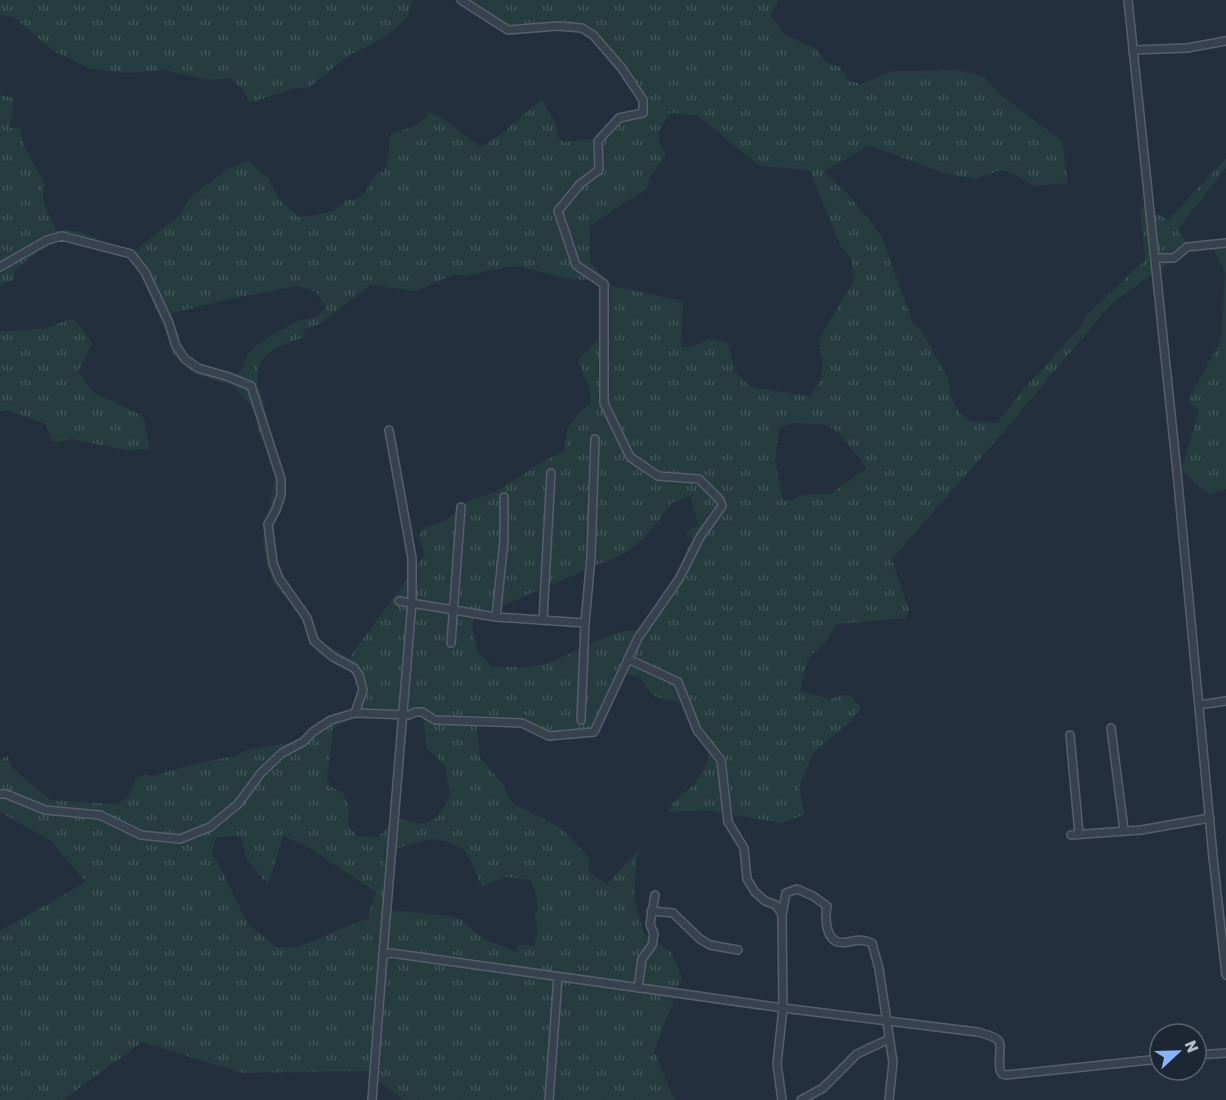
<svg xmlns="http://www.w3.org/2000/svg" width="1226" height="1100" viewBox="0 0 1226 1100" font-family="Rubik,sans-serif">
	<style>
		.grass { fill: url(#grass-tufts); fill-rule: evenodd }
		.lines { fill: none; stroke-linecap: round; stroke-linejoin: round }
		.minor-casing { stroke: #565f6c; stroke-width: 10 }
		.minor { stroke: #38414e; stroke-width: 7 }
	</style>
	<defs>
		<pattern id="grass-tufts" width="24" height="20" patternUnits="userSpaceOnUse" patternTransform="scale(1.5)"><rect width="24" height="20" fill="#263c3f"/><path d="M3 7l-1-3M5 7V3M7 7l1-3M15 17l-1-3M17 17v-4M19 17l1-3" fill="none" stroke="#435659"/></pattern>
	</defs>
	<rect width="100%" height="100%" fill="#242f3e"/>
	<g class="grass">
		<polygon points="0,0 413,0 408,16 395,30 371,45 349,55 310,87 293,89 249,103 244,91 231,78 209,80 164,70 127,73 91,69 52,50 15,18 0,15"/>
		<path d="M454,0H779L770,16L785,35L815,48L826,62L840,67L848,81L861,84L892,71L960,70L984,77L1000,94L1062,141L1068,183L1034,186L1014,174L1002,170L974,179L944,173L869,145L824,172L846,192L881,235L913,323L921,330L949,380L950,395L960,414L970,421L997,423L1023,390L1083,324L1084,318L1145,260L1140,206L1169,220L1226,158V168L1177,230L1189,245L1226,240V489L1209,495L1181,470L1199,412L1188,401L1221,340L1225,273L1213,248L1189,251L1155,272L1110,305L1006,429L892,559L909,610L906,618L837,624L827,640L808,659L800,691L829,699L849,694L861,708L848,724L813,753L799,787L804,815L781,823L705,810L668,812C677,794 679,799 691,787C700,778 707,764 709,752L694,732L682,703L654,696L640,678L627,674L617,690L594,736L554,739L515,726L478,725L477,727L480,758L503,784L512,803L561,828L589,858V872L607,884L639,849L636,862L634,897L643,932L672,953L682,978L654,1051L671,1093L676,1100H404L366,1071L243,1073L142,1042L63,1100H0V931L86,882L50,840L0,812V760L7,756L14,770L50,800L115,804L128,797L135,779L146,774L152,776L194,764L235,756L250,749L298,742L332,714L351,711L358,689L356,677L343,666L329,661L315,649L295,607L274,584L267,566L263,540L276,473L270,453L259,434L254,410L234,386L195,374L174,356L165,330L136,263L126,255L64,239L40,250L15,270L14,280L0,284V95L14,98L10,128H20C23,151 33,160 42,179C45,185 42,191 43,198C46,210 51,221 58,232C77,226 91,238 108,243C117,246 127,248 136,250L181,214L189,198L228,169L248,161L269,179L278,198L298,217C314,215 337,214 346,200C366,201 367,186 377,173L384,172L388,159L391,133C403,131 425,124 429,112L443,118L480,147C504,136 520,115 542,100L555,123L560,140L566,142L593,139L623,114L640,110V102C631,94 630,83 623,75C620,72 615,69 612,66C603,56 598,42 586,34C572,23 536,35 518,34C493,33 475,11 454,0ZM670,113L697,115L758,165L810,171L841,247L851,259L854,280L819,340C824,365 826,375 810,396L751,387L735,372L728,343L709,338L699,344L681,348L683,301L612,286L590,262V225L647,189L650,177L666,154L660,144L658,132ZM513,266C540,269 565,283 592,279L600,286L602,334L578,361L590,389L591,403L581,411L567,429L565,451L544,461L495,492L468,501L446,521L425,527L418,536L425,555L349,658L321,641L310,615L280,577L272,536L287,484L262,411L265,406C246,361 264,350 305,337L303,329L318,325L371,285L416,291L455,274L464,276ZM297,286L316,292L326,307C323,310 319,316 316,317C311,319 306,318 301,320C284,328 244,346 244,367L236,375L211,367L196,365L182,351L169,317L172,313L229,299ZM792,423L828,425L840,434L867,468L831,494H804L793,500L783,501L775,460L779,428ZM690,496L699,524L685,533L692,538L677,576L647,620L636,630C613,628 568,657 544,664C529,669 509,666 493,667L478,653L472,626L474,618L625,553L645,537L672,503ZM377,715L406,719L418,715L423,719L427,749L445,765L450,796L438,817L424,824L399,819L378,837L358,836L349,827L348,803L342,792L330,786L327,779L333,728L350,719ZM241,836L246,858L268,885L283,836L305,845L376,892L368,918L297,947H276L248,924L212,851L216,837ZM431,839C471,844 467,854 482,887L505,877L530,880L536,893L538,906L535,917L538,932L534,945H518L516,952L484,939L460,919L450,916L390,910L387,905L384,852Z"/>
		<polygon points="73,318 92,343 78,372 93,392 143,416 150,449 125,450 72,439 53,442 46,424 6,410 0,412 0,331 44,329"/>
	</g>
	<g class="lines">
		<defs>
			<g id="minor">
				<polyline points="1128,0 1177,472 1213,857 1226,975"/>
				<polyline points="1133,50 1187,48 1226,41"/>
				<polyline points="1155,258 1174,258 1187,247 1226,243"/>
				<polyline points="0,267 47,240 62,236 131,254 145,272 169,323 176,346 185,359 198,368 229,377 251,386 281,479 281,495 276,510 268,524 273,563 279,578 307,618 314,641 333,657 354,668 359,675 363,690 355,713"/>
				<polyline points="399,601 496,617 585,623"/>
				<polyline points="496,617 504,540 504,497"/>
				<polyline points="543,620 551,473"/>
				<polyline points="451,643 461,507"/>
				<polyline points="628,659 678,682 697,730 721,760 728,822 744,848 747,879 755,892 765,901 776,905 782,915 783,1008 777,1064 782,1100"/>
				<polyline points="1199,705 1226,701"/>
				<polyline points="581,720 585,623 591,557 595,439"/>
				<polyline points="1111,728 1124,830"/>
				<polyline points="1070,735 1079,834"/>
				<polyline points="0,794 6,794 45,810 100,815 141,835 180,839 210,827 238,804 261,773 282,753 303,742 314,731 331,720 355,713 409,715 416,712 422,712 435,720 522,723 549,736 594,732 638,638 679,579 700,537 722,506 720,500 699,479 658,476 630,457 604,403 604,284 576,265 558,211 580,184 599,170 598,141 619,118 643,113 643,100 621,67 593,35 582,28 557,26 508,30 461,0"/>
				<polyline points="1071,835 1141,830 1210,818"/>
				<polyline points="651,911 673,913 700,939 710,945 738,950"/>
				<path d="M782,915L786,893L797,889L813,896L827,906C825,916 825,938 838,942C850,945 855,936 872,943L879,969L893,1062L889,1100"/>
				<polyline points="383,955 412,602 412,558 389,430"/>
				<polyline points="638,988 642,959 652,945 654,934 650,924 655,895"/>
				<polyline points="1196,1055 1226,1053"/>
				<path d="M372,1100L383,955L391,953L783,1008L977,1032C1010,1040 997,1042 1000,1070L1002,1074L1006,1075L1160,1059"/>
				<polyline points="549,1100 558,977"/>
				<polyline points="801,1100 823,1088 857,1054 889,1039"/>
			</g>
		</defs>
		<use href="#minor" class="minor-casing"/>
		<use href="#minor" class="minor"/>
	</g>
	<g transform="translate(1178 1052) rotate(68)"><circle r="28" fill="#1d2633" stroke="#59626f" stroke-width="1.5"/>
	<path d="M0-4.5L10 22L0 15L-10 22Z" fill="#8ab4f8"/>
	<text y="-9" font-size="16" font-weight="bold" text-anchor="middle" fill="#b4bcc9">N</text>
	</g>
</svg>
